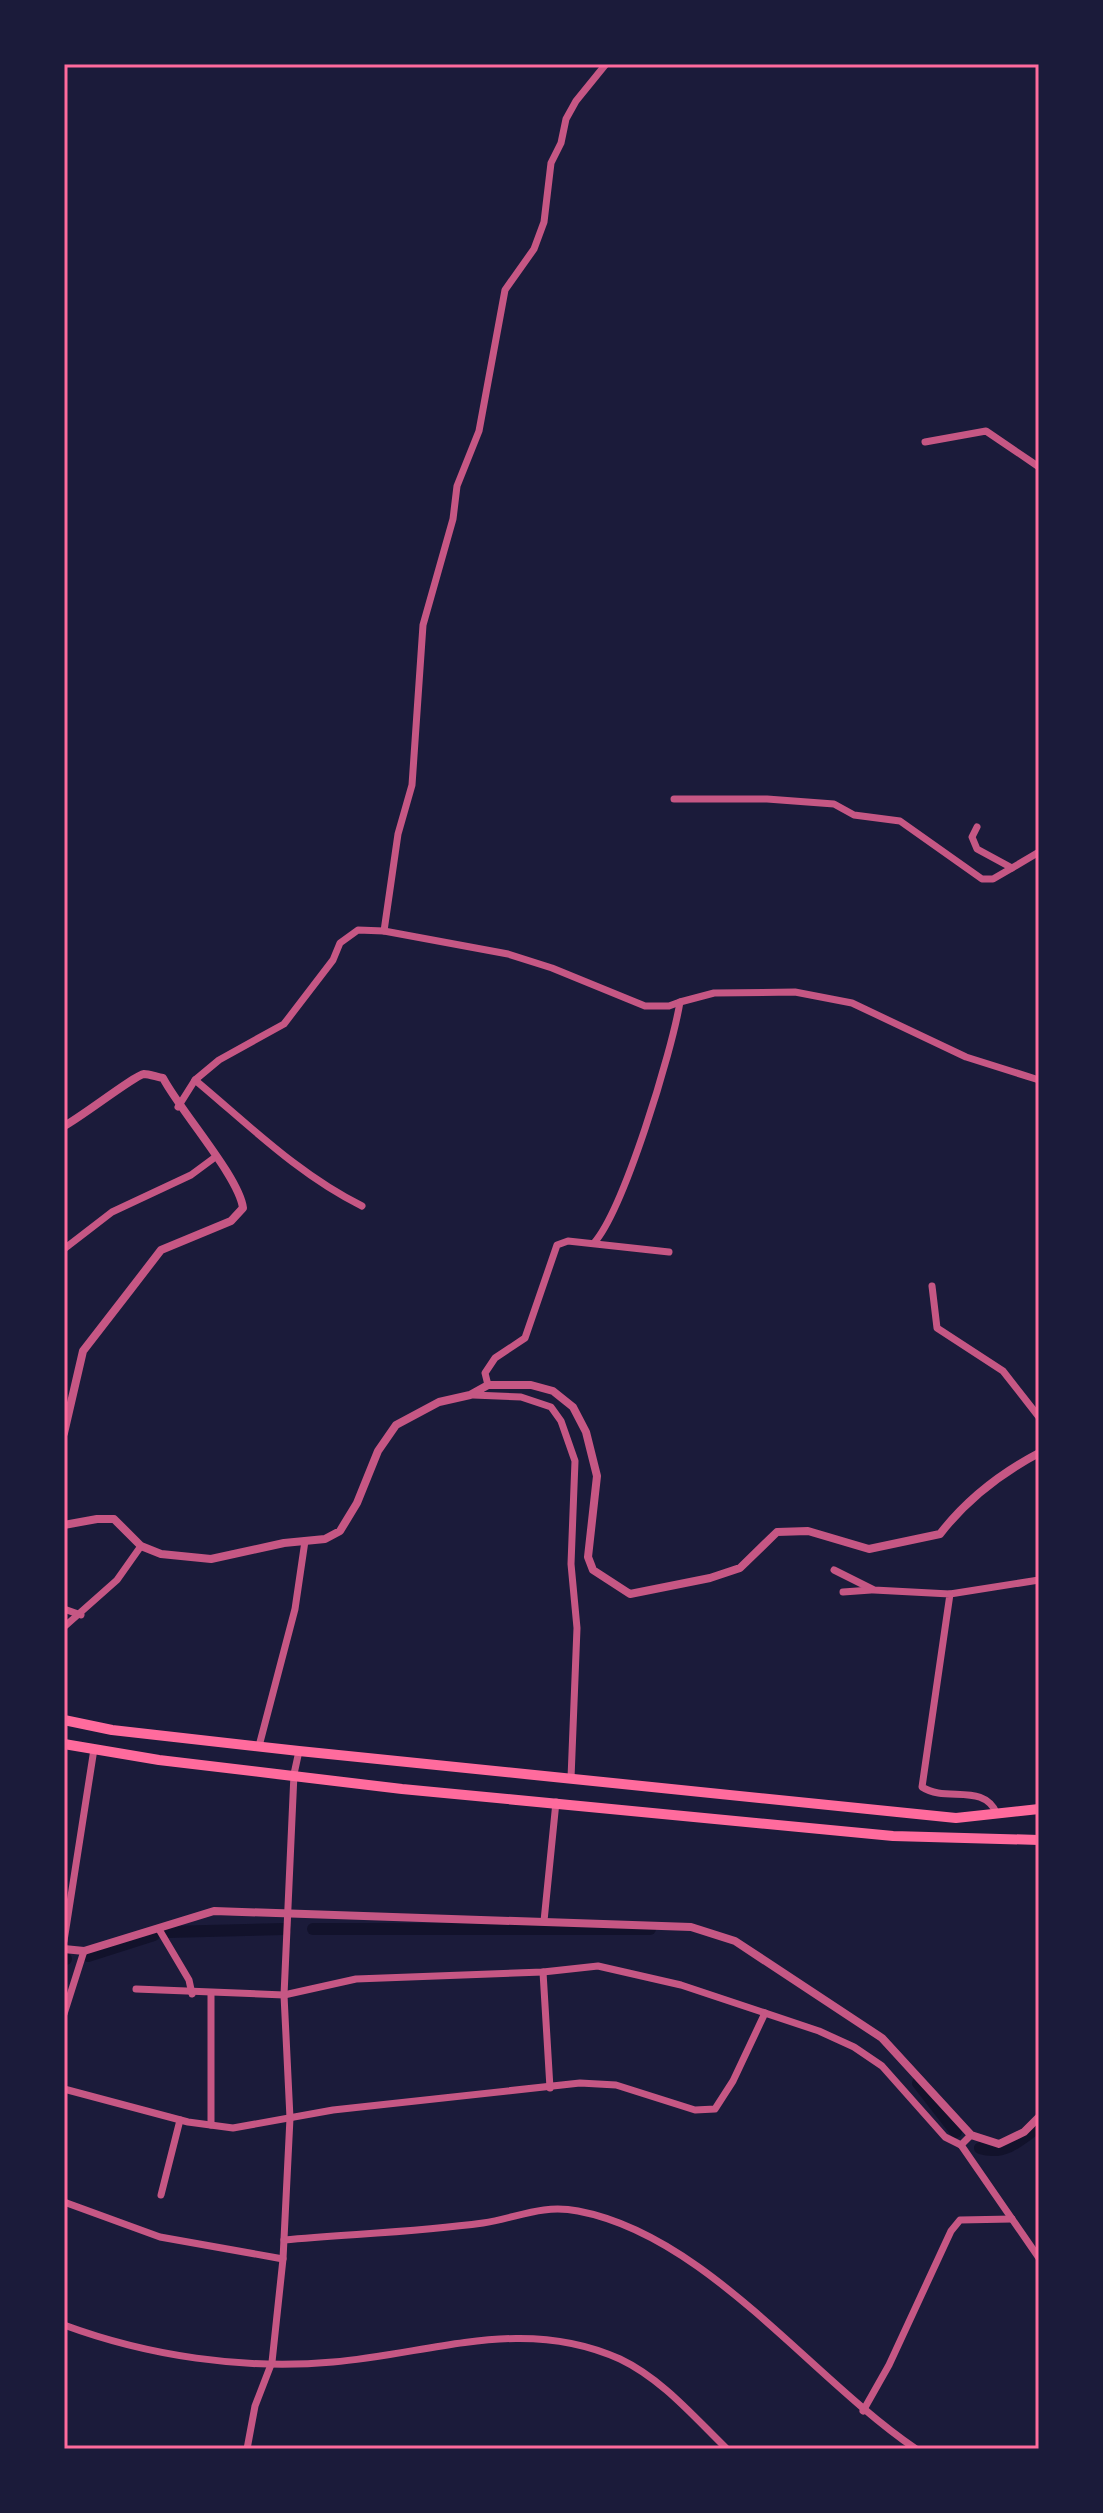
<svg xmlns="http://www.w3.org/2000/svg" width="1103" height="2513" viewBox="0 0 1103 2513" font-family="'Golos Text',sans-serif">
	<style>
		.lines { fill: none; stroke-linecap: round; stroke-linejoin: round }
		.canal { stroke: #12122b; stroke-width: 12 }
		.minor { stroke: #c65784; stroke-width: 7 }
		.tertiary { stroke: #c65784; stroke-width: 8 }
		.secondary { stroke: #ff6b9d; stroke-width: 10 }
		.neatline { fill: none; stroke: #ff6b9d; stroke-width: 3 }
	</style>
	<rect width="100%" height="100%" fill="#1b1b3a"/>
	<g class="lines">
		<g class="canal">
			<polyline points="313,1929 650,1929"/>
			<polyline points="167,1932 285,1929"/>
			<polyline points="88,1956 154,1935"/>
			<polyline points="64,1959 66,1959"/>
			<polyline points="918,2083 956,2132"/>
			<path d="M980,2148C1004,2156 1021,2140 1039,2126"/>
		</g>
		<g class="minor">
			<polyline points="925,442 986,431 1039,467"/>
			<polyline points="674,799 767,799 834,804 854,815 900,821 982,879 993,879 1012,868"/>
			<polyline points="977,827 972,837 977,849 1012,868 1039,852"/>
			<polyline points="384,931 508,954 552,968 645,1006 669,1006 680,1002"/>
			<path d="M195,1080C250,1126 298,1174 362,1206"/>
			<polyline points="178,1107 195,1080 219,1060 284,1024 333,960 340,943 358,930 384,931 398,834 412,785 423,625 453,519 457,486 479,431 505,290 534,249 544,222 551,163 561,143 566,119 576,101 606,64"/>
			<path d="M594,1243C624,1209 672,1051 680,1002L714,993L795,992L852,1003L966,1057L1039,1080"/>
			<polyline points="64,1249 112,1212 191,1175 214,1158"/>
			<polyline points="932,1286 937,1328 1003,1371 1039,1417"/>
			<polyline points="488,1385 485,1373 495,1358 525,1338 557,1245 568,1241 669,1252"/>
			<polyline points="473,1395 521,1397 551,1407 561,1421 575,1461 571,1564 577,1628 571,1778"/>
			<path d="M834,1570L874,1590L950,1594L922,1787C946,1803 984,1782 997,1814"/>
			<polyline points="843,1592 871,1590"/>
			<polyline points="950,1594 1039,1580"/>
			<polyline points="64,1609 81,1615"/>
			<polyline points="64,1627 117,1580 141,1546"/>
			<polyline points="259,1746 295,1609 305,1541"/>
			<polyline points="544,1921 556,1802"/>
			<polyline points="160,1931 189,1980 192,1994"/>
			<polyline points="64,1941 94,1749"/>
			<polyline points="543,1972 550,2088"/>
			<polyline points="136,1989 284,1995 356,1979 543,1972 598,1966 681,1985 819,2031 854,2047 882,2066 945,2137 961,2145 971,2135"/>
			<polyline points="64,2014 84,1951"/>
			<polyline points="64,2089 188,2122 233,2128 333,2110 580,2083 616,2085 695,2110 715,2109 733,2081 765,2013"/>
			<polyline points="211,2125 211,1994"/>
			<polyline points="961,2145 1039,2258"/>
			<polyline points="161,2195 180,2120"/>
			<polyline points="64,2202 160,2237 283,2259"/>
			<path d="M284,2240C350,2234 417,2232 483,2223C517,2218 541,2204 578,2211C706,2235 810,2377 916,2449"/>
			<path d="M64,2325C148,2356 243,2370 333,2362C431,2354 523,2315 620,2359C662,2379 694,2417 727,2449"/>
			<polyline points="863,2411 889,2365 951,2231 960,2220 1012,2219"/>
			<polyline points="247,2449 255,2406 272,2362 283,2259 290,2118 284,1995 294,1774 299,1751"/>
		</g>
		<g class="tertiary">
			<path d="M64,1126C80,1118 135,1075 144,1074C149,1074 157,1077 163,1078C181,1112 239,1177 243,1208L231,1221L161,1250L131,1289L83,1351L64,1433"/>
			<path d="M64,1525L97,1519H114L141,1546L161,1554L211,1559L284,1543L325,1539L340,1531L357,1503L378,1451L396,1425L439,1402L470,1395L488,1385H531L553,1391L573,1407L586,1432L597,1476L588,1557L593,1570L630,1594L710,1578L740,1568L777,1532L808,1531L869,1549L940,1534C967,1499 999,1474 1039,1453"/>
			<polyline points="64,1949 84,1951 214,1911 691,1927 735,1941 882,2038 971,2135 999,2144 1024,2132 1039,2117"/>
		</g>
		<g class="secondary">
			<polyline points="64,1720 112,1730 299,1751 956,1818 1039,1809"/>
			<polyline points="64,1744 159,1760 402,1789 893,1836 1039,1840"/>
		</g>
	</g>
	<rect width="1103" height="2513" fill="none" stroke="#1b1b3a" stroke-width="132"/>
	<rect x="66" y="66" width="971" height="2381" class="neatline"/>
</svg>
